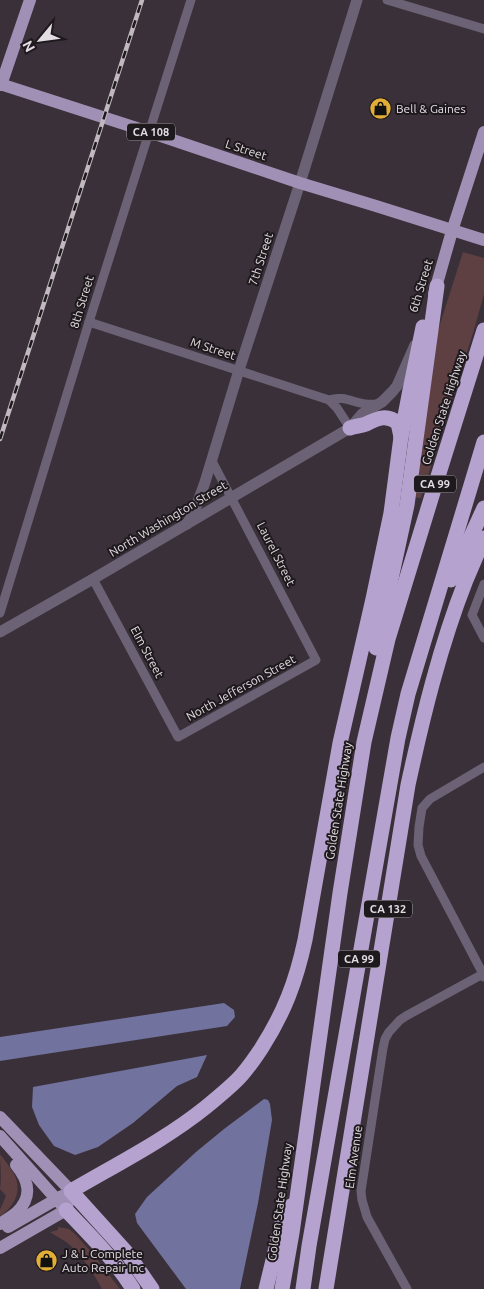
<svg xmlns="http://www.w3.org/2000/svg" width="484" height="1289" viewBox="0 0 484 1289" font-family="Ubuntu,sans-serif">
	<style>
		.green { fill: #5e4042 }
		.water { fill: #71729d }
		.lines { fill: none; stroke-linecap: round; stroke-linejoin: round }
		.minor { stroke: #6b6275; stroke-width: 9 }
		.tertiary { stroke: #6b6275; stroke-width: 11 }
		.primary { stroke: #a190b5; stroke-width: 12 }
		.motorway { stroke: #b6a2ce; stroke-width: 15 }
		.rail-casing { stroke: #c0b9bf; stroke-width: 4.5 }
		.rail { stroke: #1e191d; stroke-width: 2.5; stroke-dasharray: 8; stroke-linecap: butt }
		.labels { text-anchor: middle; stroke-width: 4; stroke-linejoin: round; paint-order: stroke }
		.shield { fill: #1e191d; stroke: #a8a2a7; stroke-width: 1 }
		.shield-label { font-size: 11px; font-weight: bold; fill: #e3dce2 }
		.poi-label { font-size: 12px; fill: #e3dce2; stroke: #1e191d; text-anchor: start }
		.street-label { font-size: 12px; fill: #e3dce2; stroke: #1e191d }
	</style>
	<rect width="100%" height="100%" fill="#3a3039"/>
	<g class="green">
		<polygon points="463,252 484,258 484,294 473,333 421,498 413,497 435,340"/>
		<path d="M0,1154C5,1161 10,1167 14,1174C23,1191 14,1207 0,1216V1210L6,1196L0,1189C2,1178 0,1165 0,1154Z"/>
		<path d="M58,1227L69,1229L75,1234L92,1253L120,1289H102C94,1274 84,1258 71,1246C65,1240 57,1237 50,1232L58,1230Z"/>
	</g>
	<g class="water">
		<polygon points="224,1003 234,1010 235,1017 227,1026 0,1061 0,1037"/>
		<polygon points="207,1055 197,1077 177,1086 133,1123 98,1147 75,1155 54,1146 39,1125 32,1107 33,1087"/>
		<polygon points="264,1099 268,1100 270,1104 272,1120 258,1203 240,1289 186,1289 137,1223 135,1214 147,1197 196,1152 224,1129"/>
	</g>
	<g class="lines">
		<g class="minor">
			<polyline points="387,0 484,29"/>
			<polyline points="89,322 329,400 337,408 350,428"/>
			<path d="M329,400C347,394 357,407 377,404"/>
			<polyline points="93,579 178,737 316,660 212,461"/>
			<polyline points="484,584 472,615 484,638"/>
			<polyline points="0,613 89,322 191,0"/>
			<polyline points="407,1289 367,1217 362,1200 361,1191 383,1048 385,1039 389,1032 400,1020 406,1016 483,974 421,856 418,845 419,827 422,808 430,799 484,767"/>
		</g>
		<g class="tertiary">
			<polyline points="187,524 195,510 205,482 239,370 300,183 357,0"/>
			<polyline points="0,632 93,579 350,428 362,414 382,402 392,392 397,386 415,345"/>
			<polyline points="484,973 483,974 484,976"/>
		</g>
		<g class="primary">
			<polyline points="0,84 149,132 300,183 376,206 484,240"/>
			<polyline points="1,85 30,0"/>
			<polyline points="434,294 452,231 484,132"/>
			<polyline points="0,1117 71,1191"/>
			<polyline points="0,1136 66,1210"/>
			<path d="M0,1224C5,1220 12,1217 17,1212C33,1196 29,1181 16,1165"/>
			<polyline points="8,1227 62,1196"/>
			<polyline points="0,1248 66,1210 68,1203"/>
		</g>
		<g class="motorway">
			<path d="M350,428C355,426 361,426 366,424C378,418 387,414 398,423L401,437"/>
			<polyline points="451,580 484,508"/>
			<polyline points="376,648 407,505 437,286"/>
			<path d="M66,1210C90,1235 115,1260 133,1289"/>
			<path d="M152,1289L127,1253L71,1191C117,1164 165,1140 206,1107C217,1098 228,1089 238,1079C247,1070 254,1059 261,1049C284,1013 296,982 305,940L340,743L373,599L391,513L401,437L410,390L423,327"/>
			<polyline points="266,1289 282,1223 291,1206"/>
			<polyline points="282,1289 292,1233 340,893 364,742 388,639 434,489 484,330"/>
			<polyline points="303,1289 309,1246 398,738 408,694 484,442"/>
			<path d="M326,1289L408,785C423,716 440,646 466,580C472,566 478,552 484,538"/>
		</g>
		<defs>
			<polyline id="rail" points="0,439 142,0"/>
		</defs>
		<use href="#rail" class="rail-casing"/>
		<use href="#rail" class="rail"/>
	</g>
	<defs>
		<symbol id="shop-disc" viewBox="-11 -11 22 22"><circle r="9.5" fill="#e3ae35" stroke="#1e191d"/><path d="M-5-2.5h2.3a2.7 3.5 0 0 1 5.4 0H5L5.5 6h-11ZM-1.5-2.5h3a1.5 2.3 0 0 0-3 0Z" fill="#111"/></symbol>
	</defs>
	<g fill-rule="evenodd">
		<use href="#shop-disc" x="368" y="96" width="25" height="25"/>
		<use href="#shop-disc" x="34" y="1248" width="25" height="25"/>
	</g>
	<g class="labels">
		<g class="shield">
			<rect x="127" y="123.5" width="48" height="17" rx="4"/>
			<rect x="414" y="475.5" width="42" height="17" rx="4"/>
			<rect x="364" y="900.5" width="48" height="17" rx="4"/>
			<rect x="338" y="950.5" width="42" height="17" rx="4"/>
		</g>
		<g class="shield-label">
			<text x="151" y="136">CA 108</text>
			<text x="435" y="488">CA 99</text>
			<text x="388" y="913">CA 132</text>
			<text x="359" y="963">CA 99</text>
		</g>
		<g class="poi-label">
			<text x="396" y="113">Bell &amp; Gaines</text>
			<text x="62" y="1258">J &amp; L Complete<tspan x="62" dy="14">Auto Repair Inc</tspan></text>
		</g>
		<g class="street-label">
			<text transform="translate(246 150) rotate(18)" y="4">L Street</text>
			<text transform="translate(261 259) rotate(-72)" y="4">7th Street</text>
			<text transform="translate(421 286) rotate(-73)" y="4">6th Street</text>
			<text transform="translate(82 302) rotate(-73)" y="4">8th Street</text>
			<text transform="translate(213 349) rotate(18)" y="4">M Street</text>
			<text transform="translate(444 408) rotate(-72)" y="4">Golden State Highway</text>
			<text transform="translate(168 519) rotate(-31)" y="4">North Washington Street</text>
			<text transform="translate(276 554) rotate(63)" y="4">Laurel Street</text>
			<text transform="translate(147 652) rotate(62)" y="4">Elm Street</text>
			<text transform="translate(241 688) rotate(-29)" y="4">North Jefferson Street</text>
			<text transform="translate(339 801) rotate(-81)" y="4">Golden State Highway</text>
			<text transform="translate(354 1157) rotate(-82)" y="4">Elm Avenue</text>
			<text transform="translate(280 1202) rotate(-82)" y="4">Golden State Highway</text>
		</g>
	</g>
	<g transform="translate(40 40) rotate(241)" stroke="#1e191d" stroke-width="4" paint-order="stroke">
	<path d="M0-4L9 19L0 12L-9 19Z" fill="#e3dce2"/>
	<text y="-8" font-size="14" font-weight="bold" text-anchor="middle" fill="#e3dce2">N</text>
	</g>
</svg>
